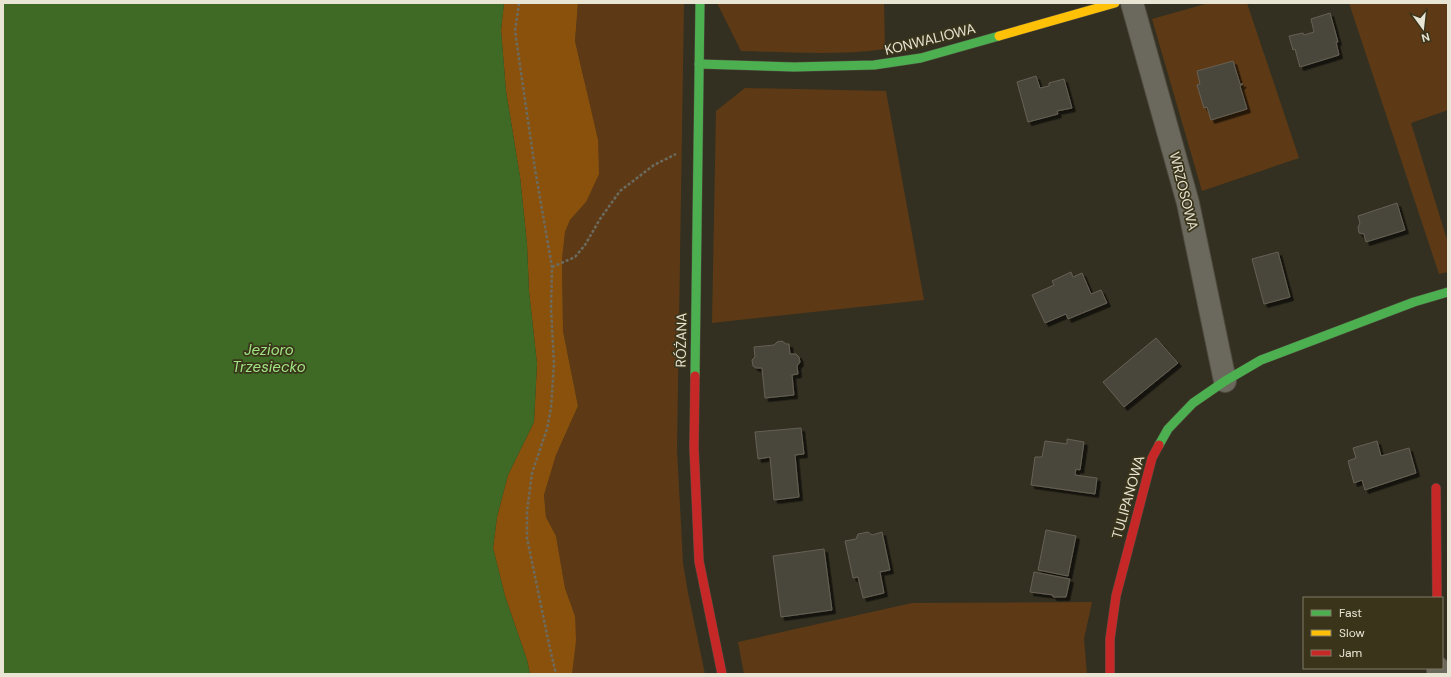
<svg xmlns="http://www.w3.org/2000/svg" width="1451" height="677" viewBox="0 0 1451 677" font-family="'DM Sans',sans-serif">
	<style>
		.green { fill: #5d3a15 }
		.forest { fill: #8a510c }
		.water { fill: #3e6a26 }
		.building { fill: #4a463a; stroke: #666155; filter: url(#shadow) }
		.lines { fill: none; stroke-linecap: round; stroke-linejoin: round }
		.street-casing { stroke: #4f4c3f; stroke-width: 24 }
		.fast-casing { stroke: #4f4c3f; stroke-width: 10 }
		.slow-casing { stroke: #4f4c3f; stroke-width: 10 }
		.jam-casing { stroke: #4f4c3f; stroke-width: 10 }
		.path { stroke: #6c6b5f; stroke-width: 2.5; stroke-dasharray: 3 2; stroke-linecap: butt }
		.street { stroke: #6b695d; stroke-width: 22 }
		.fast { stroke: #4caf50; stroke-width: 9 }
		.slow { stroke: #ffc107; stroke-width: 9 }
		.jam { stroke: #c62828; stroke-width: 9 }
		.labels { text-anchor: middle; stroke-width: 3.5; stroke-linejoin: round; paint-order: stroke }
		.street-label { font-size: 14px; fill: #e8e5d5; stroke: #3a351a }
		.water-label { font-size: 15px; font-style: italic; fill: #a0e583; stroke: #3a351a }
	</style>
	<defs>
		<filter id="shadow"><feDropShadow dx="3.5" dy="3.5" stdDeviation="0" flood-color="#0009"/></filter>
	</defs>
	<rect width="100%" height="100%" fill="#333021"/>
	<g class="green">
		<polygon points="578,3 684,3 677,449 683,563 688,593 705,674 572,674 575,616 565,588 556,536 546,517 544,495 556,455 578,406 563,331 562,260 565,232 570,220 586,202 584,79 575,41"/>
		<path d="M717,3H884L885,49C838,56 788,52 741,51Z"/>
		<polygon points="1209,3 1247,3 1299,158 1202,191 1152,19"/>
		<polygon points="1349,3 1448,3 1448,110 1411,123 1448,243 1448,272 1439,274"/>
		<polygon points="745,88 886,91 924,300 712,323 716,111"/>
		<polygon points="1092,602 1084,639 1087,674 744,674 738,642 912,603"/>
	</g>
	<polygon class="forest" points="504,3 578,3 575,41 598,140 599,174 586,202 570,220 565,232 562,260 563,331 578,406 556,455 544,495 546,517 556,536 565,588 575,616 576,640 572,674 530,674 527,660 505,596 493,548 497,517 508,475 534,422 537,364 529,291 527,244 520,177 506,91 501,30"/>
	<polygon class="water" points="3,3 504,3 501,30 506,91 520,177 527,244 529,291 537,364 534,422 508,475 497,517 493,548 505,596 527,660 530,674 3,674"/>
	<g class="building">
		<polygon points="1330,13 1338,42 1336,42 1339,55 1300,67 1295,49 1293,50 1289,36 1303,33 1304,35 1314,32 1311,19"/>
		<polygon points="1233,61 1240,84 1243,84 1240,86 1247,109 1211,120 1207,107 1204,108 1197,85 1200,84 1197,71"/>
		<polygon points="1036,76 1040,88 1049,86 1049,83 1064,79 1072,108 1057,111 1058,114 1028,122 1017,82"/>
		<polygon points="1397,203 1405,230 1366,242 1364,234 1359,233 1358,227 1360,223 1358,216"/>
		<polygon points="1278,252 1290,297 1264,304 1252,259"/>
		<polygon points="1071,272 1073,277 1082,273 1091,294 1101,290 1107,303 1068,319 1066,314 1045,323 1032,295 1054,285 1052,281"/>
		<polygon points="1156,338 1178,363 1124,407 1103,382"/>
		<polygon points="782,341 786,344 789,344 790,354 796,354 799,357 800,362 797,366 798,374 792,375 794,395 765,398 762,368 756,368 753,366 752,360 755,357 754,347 774,345 777,342"/>
		<polygon points="801,428 804,454 795,455 799,497 774,500 770,457 758,459 755,432"/>
		<polygon points="1067,439 1084,442 1080,470 1076,469 1075,475 1097,478 1095,494 1031,485 1035,457 1042,457 1045,441 1067,444"/>
		<polygon points="1377,441 1381,456 1409,448 1416,473 1365,490 1362,480 1354,483 1348,461 1356,458 1353,448"/>
		<polygon points="1046,530 1076,536 1068,576 1038,570"/>
		<polygon points="868,532 872,535 882,532 890,570 880,572 884,593 863,598 858,577 853,578 845,541 856,539 858,534"/>
		<polygon points="824,549 832,610 781,617 773,556"/>
		<polygon points="1034,572 1070,579 1066,597 1053,597 1053,595 1030,592"/>
	</g>
	<g class="lines">
		<defs>
			<g id="street">
				<polyline points="1132,3 1188,203 1225,381"/>
				<polyline points="1438,668 1438,674"/>
			</g>
			<g id="fast">
				<polyline points="699,64 794,67 874,65 921,58 999,36"/>
				<polyline points="695,376 700,3"/>
				<polyline points="1159,445 1168,429 1193,403 1225,381 1261,360 1414,302 1448,292"/>
			</g>
			<polyline id="slow" points="999,36 1115,3"/>
			<g id="jam">
				<polyline points="695,376 694,448 699,561 722,674"/>
				<polyline points="1436,488 1437,598"/>
				<polyline points="1110,674 1110,639 1116,596 1152,458 1159,445"/>
			</g>
		</defs>
		<use href="#street" class="street-casing"/>
		<use href="#fast" class="fast-casing"/>
		<use href="#slow" class="slow-casing"/>
		<use href="#jam" class="jam-casing"/>
		<g class="path">
			<polyline points="519,3 515,31 535,169 552,267 551,308 554,364 551,408 547,429 532,473 527,512 527,538 550,649 556,674"/>
			<polyline points="552,267 575,257 585,245 600,219 620,191 654,165 676,154"/>
		</g>
		<use href="#street" class="street"/>
		<use href="#fast" class="fast"/>
		<use href="#slow" class="slow"/>
		<use href="#jam" class="jam"/>
	</g>
	<g class="labels">
		<g class="street-label">
			<text transform="translate(930 39) rotate(-14)" y="5">KONWALIOWA</text>
			<text transform="translate(1184 191) rotate(76)" y="5">WRZOSOWA</text>
			<text transform="translate(681 340) rotate(-89)" y="5">RÓŻANA</text>
			<text transform="translate(1128 497) rotate(-74)" y="5">TULIPANOWA</text>
		</g>
		<g class="water-label">
			<text x="269" y="355">Jezioro<tspan x="269" dy="17">Trzesiecko</tspan></text>
		</g>
	</g>
	<rect width="1451" height="677" fill="none" stroke="#e8e5d5" stroke-width="8"/>
	<rect x="1303" y="597" width="140" height="72" fill="#3a351a" stroke="#807b65"/>
	<rect x="1311" y="610" width="20" height="6" fill="#4caf50" stroke="#807b65"/>
	<text x="1339" y="617" font-size="12" fill="#e8e5d5">Fast</text>
	<rect x="1311" y="630" width="20" height="6" fill="#ffc107" stroke="#807b65"/>
	<text x="1339" y="637" font-size="12" fill="#e8e5d5">Slow</text>
	<rect x="1311" y="650" width="20" height="6" fill="#c62828" stroke="#807b65"/>
	<text x="1339" y="657" font-size="12" fill="#e8e5d5">Jam</text>
	<g transform="translate(1423 28) rotate(165)" stroke="#3a351a" stroke-width="3" paint-order="stroke">
	<path d="M0-3L7 15L0 10L-7 15Z" fill="#e8e5d5"/>
	<text y="-6" font-size="11" font-weight="bold" text-anchor="middle" fill="#e8e5d5">N</text>
	</g>
</svg>
